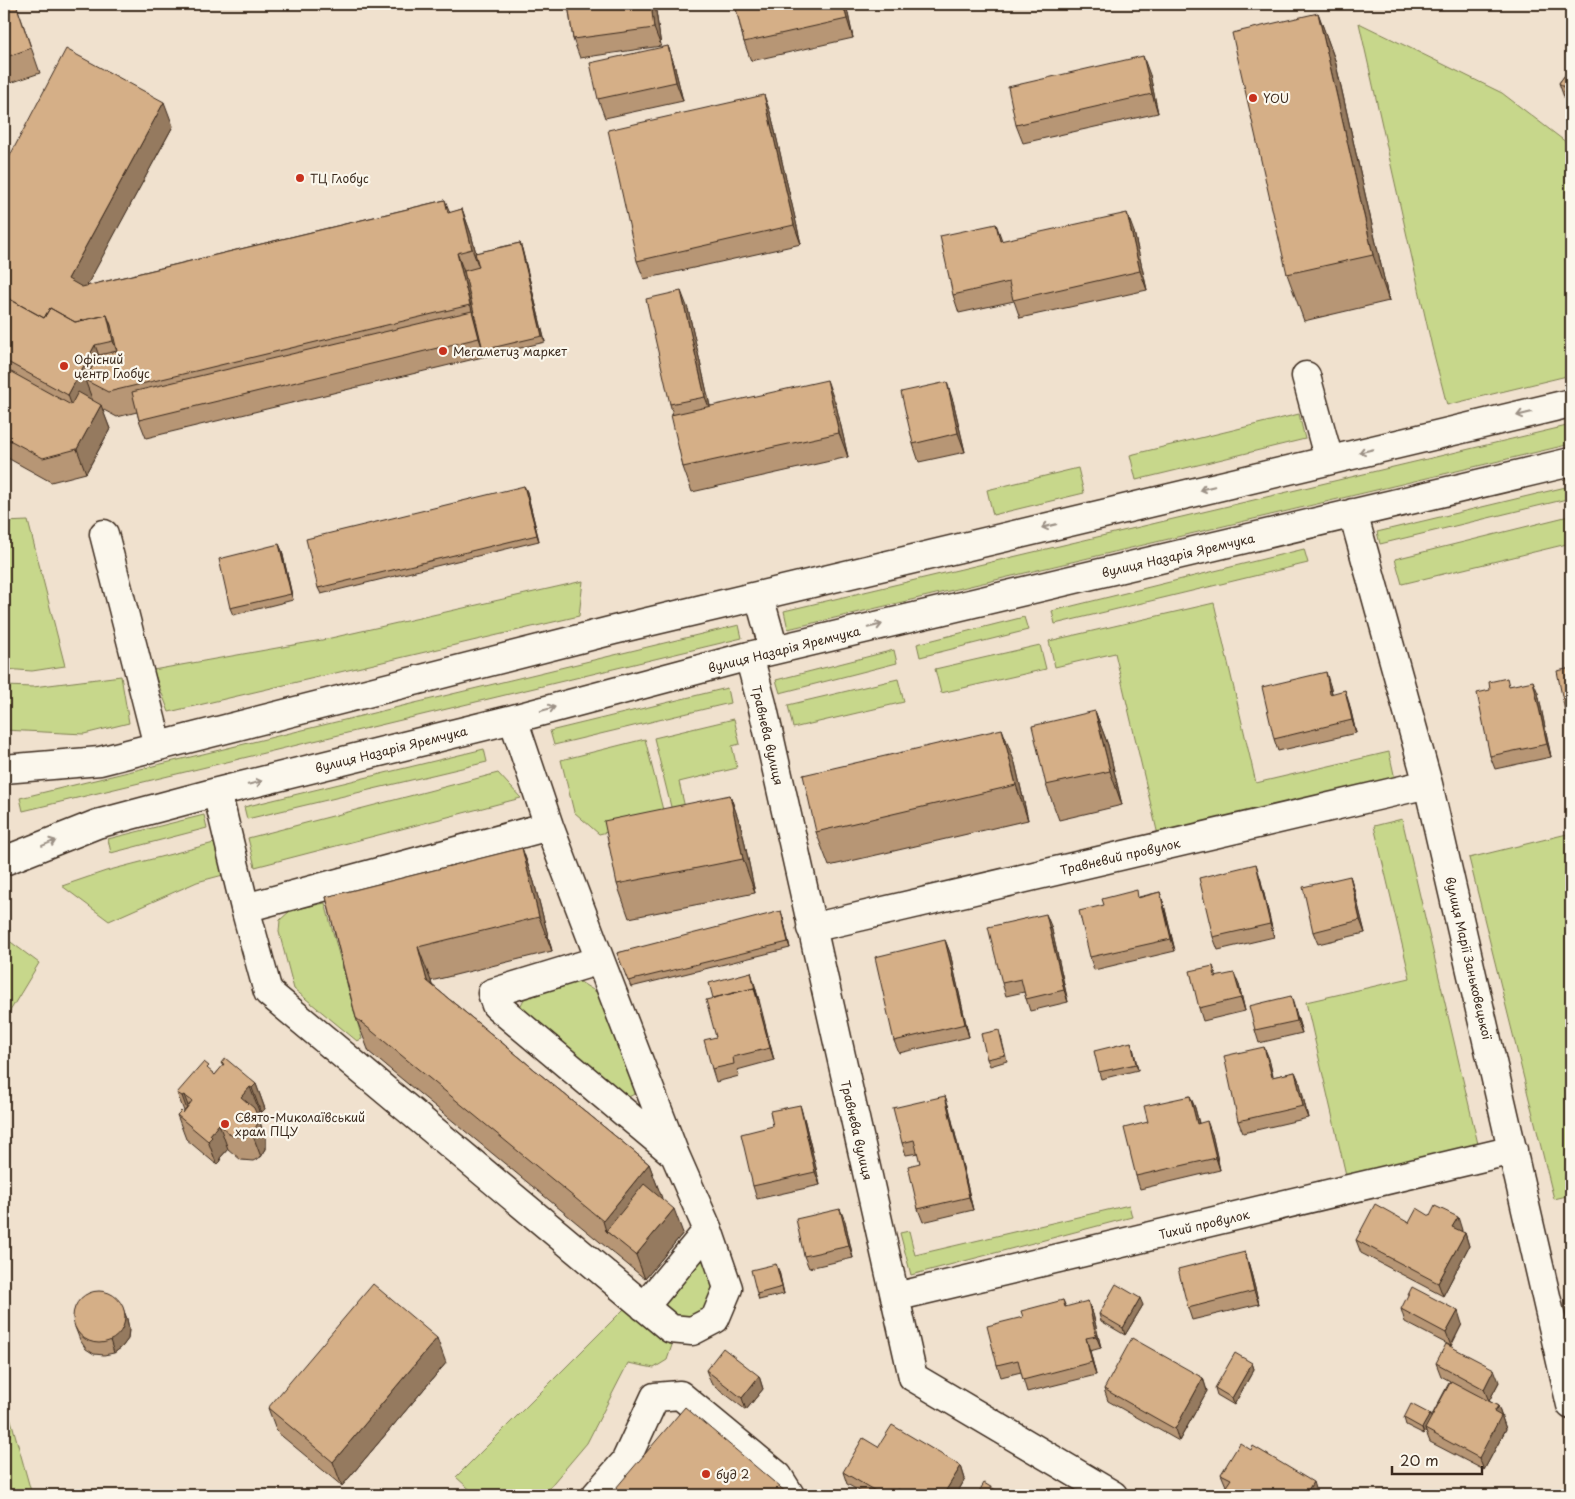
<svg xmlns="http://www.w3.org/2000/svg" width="1575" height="1499" font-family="'Playpen Sans',sans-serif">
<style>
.green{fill:#c7d78b;stroke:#818054}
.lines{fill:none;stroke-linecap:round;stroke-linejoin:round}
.minor-casing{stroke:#3b2a1e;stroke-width:31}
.minor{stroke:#fbf7ec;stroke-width:28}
.wall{fill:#b79674;stroke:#3b2a1e}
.shaded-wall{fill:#957a5e;stroke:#3b2a1e}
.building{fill:#d5af87;stroke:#3b2a1e}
.oneway{stroke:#9b9085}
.poi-dot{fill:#c8321e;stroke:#fbf7ec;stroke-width:2}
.labels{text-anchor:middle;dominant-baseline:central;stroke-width:4.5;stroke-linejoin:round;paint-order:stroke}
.poi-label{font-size:12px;fill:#3b2a1e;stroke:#fbf7ec;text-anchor:start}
.street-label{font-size:12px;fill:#3b2a1e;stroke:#fbf7ec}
</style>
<rect width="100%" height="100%" fill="#f0e1ce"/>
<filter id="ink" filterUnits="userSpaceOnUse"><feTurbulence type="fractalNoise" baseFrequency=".02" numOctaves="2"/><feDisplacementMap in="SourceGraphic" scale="10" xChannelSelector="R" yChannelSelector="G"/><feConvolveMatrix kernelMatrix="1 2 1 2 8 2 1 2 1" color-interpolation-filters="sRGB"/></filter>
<g filter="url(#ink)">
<path class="green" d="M1359 23 1502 93 1571 146V375L1447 405 1432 347Z
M1299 414 1305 439 1136 480 1130 455Z
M1571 425V444L788 629 784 611Z
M1078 468 1084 493 993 515 987 490Z
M1570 486 1571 498 1380 544 1377 532Z
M1569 516 1571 527V543L1402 584 1395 559Z
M28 521 65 666 32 671 4 669V522Z
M1304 549 1308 563 1055 624 1052 611Z
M583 581 579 616 169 712 153 670 322 640Z
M1214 603 1256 783 1389 752 1395 779 1158 835 1115 653 1055 667 1049 641Z
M1024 617 1028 630 920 657 917 644Z
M739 625 742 638 23 811 20 798Z
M1040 645 1046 669 941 693 935 669Z
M894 650 897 663 780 693 776 680Z
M121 676 129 723 84 734 4 730V686L33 687Z
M898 679 904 702 793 728 788 705Z
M727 688 730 703 554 745 550 731Z
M734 719 740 744 732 746 737 768 679 782 686 812 673 815 654 738Z
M645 739 665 818 599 834 574 812 561 760Z
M484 749 487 762 247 819 244 807Z
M498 773 521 798 255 867 248 838Z
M204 815 207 828 111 853 108 839Z
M1402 819 1478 1144 1346 1175 1306 1002 1410 978 1374 826Z
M1571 833V1195L1554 1199 1469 858Z
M214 843 223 875 197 882 109 921 62 886 106 871Z
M325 903 362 1039 357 1041 294 989 279 932 280 920 291 910Z
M4 937 39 963 4 1021Z
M577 980 598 993 639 1092 624 1099 519 1009 527 993Z
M1129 1205 1132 1217 911 1275 900 1233 909 1231 915 1255Z
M701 1252 716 1288 714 1301 697 1321 684 1322 659 1303Z
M626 1307 672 1345 667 1360 654 1368 628 1363 587 1443 543 1495H476L456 1477Z
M4 1395 32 1495H4Z"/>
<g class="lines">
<g class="minor-casing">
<path id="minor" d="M1306 376 1329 460
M1353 513 1428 784 1571 1405
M104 534 158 746
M759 596 774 650
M749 656 762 704 913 1377 1113 1495
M4 769 100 761 614 630 1571 403
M217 792 245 908 549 826
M4 861 97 824 217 792 513 719 749 656 1571 462
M245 908 268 992 671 1329 692 1331 715 1319 728 1288 708 1230 675 1155 600 960 549 826 513 719
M811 928 1428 784
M600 960 492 993 496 1005 674 1154
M895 1297 1513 1150
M644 1307 708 1230
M596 1495 625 1462 655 1397 680 1395 778 1476 790 1495"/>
</g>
<use href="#minor" class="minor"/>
</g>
<path class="wall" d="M4 4H16L40 73 4 85Z
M568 4H655L661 46 580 58 573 39Z
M735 4H846L853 38 751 61 744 42Z
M1099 4H1113L1112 6Z
M1318 13 1335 60 1389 301 1304 321 1287 274Z
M668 46 674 64 683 101 605 118 598 99Z
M1571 67V117L1559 83Z
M1150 75 1158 113 1023 143 1016 125Z
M771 114 801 244 644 279 637 261Z
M173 126 86 286 445 200 450 213 462 209 471 234 476 253 520 243 522 249 545 342 146 438 139 420 137 412 117 417 102 409 110 429 86 473 51 482 4 456V167Z
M1134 232 1147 290 1020 318 1014 301 959 313 953 295 1002 241Z
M688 309 710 406 836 405 848 457 692 492 683 467 673 415 670 404Z
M953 401 965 452 919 462 913 444Z
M524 486 527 492 539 541 321 594 318 588Z
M279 544 282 551 293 600 233 615 230 608Z
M1571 668V735L1568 726Z
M1330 685 1332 693 1349 703 1356 733 1278 751 1274 739Z
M1510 686 1538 693 1551 757 1495 769 1490 756Z
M1095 711 1108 745 1122 805 1059 820 1046 785Z
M1015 763 1028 820 829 866 816 832Z
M730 795 742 830 755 893 629 918 617 884Z
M522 848 534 882 552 951 431 981 432 985 649 1164 662 1199 683 1233 645 1279 369 1052 356 1018 326 897Z
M1350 876 1354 889 1365 933 1318 944 1313 932Z
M1260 877 1274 937 1218 950 1213 937Z
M1160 892 1164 905 1175 951 1094 970 1090 957 1139 897Z
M783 918 790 948 631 987 617 953Z
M1051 926 1068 1002 1030 1011 1024 992 1006 996 1002 983Z
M945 940 950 953 969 1037 899 1053 894 1041Z
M1213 966 1217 977 1239 985 1245 1011 1203 1021 1199 1008Z
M753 979 774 1060 737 1070 739 1076 716 1082 712 1069 716 1037 713 998Z
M1295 1009 1302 1033 1259 1043 1255 1030Z
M1001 1037 1007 1061 990 1066 987 1059Z
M1264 1047 1269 1059 1273 1077 1295 1072 1300 1084 1308 1118 1243 1133 1238 1121Z
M1133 1048 1138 1070 1101 1079 1099 1072Z
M221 1063 256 1084 265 1109 261 1113 259 1111 257 1114 266 1139V1149L261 1157 253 1161 241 1160 228 1149 220 1158 221 1161 217 1165 186 1139 177 1115 183 1113 184 1111 177 1093 210 1071 215 1075 223 1066Z
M945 1096 949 1108 973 1210 923 1222 918 1209 920 1163 918 1153 906 1155 902 1143Z
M1190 1096 1195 1108 1199 1123 1212 1134 1220 1170 1140 1189 1136 1176 1148 1122Z
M804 1118 820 1185 757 1199 753 1186 773 1126Z
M1430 1216 1462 1230 1461 1232 1465 1233 1469 1246 1443 1296 1361 1253 1356 1240Z
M845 1221 853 1258 809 1268 804 1256Z
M1245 1252 1249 1265 1259 1304 1192 1320 1188 1308Z
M779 1271 784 1294 759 1300 757 1294Z
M1063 1300 1066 1307 1093 1314 1101 1348 1090 1351 1096 1375 1027 1392 1021 1372 1001 1377 997 1365 1023 1317Z
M1143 1305 1125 1335 1101 1321 1099 1314Z
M122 1306 127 1319 129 1329 128 1339 122 1347 114 1353 104 1355 94 1354 86 1349 80 1340 75 1327Z
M1401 1309 1462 1324 1451 1346 1405 1322Z
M446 1363 342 1486 277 1432 268 1408Z
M1252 1363 1254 1369 1234 1405 1217 1395 1215 1388Z
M1436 1363 1499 1382 1489 1401 1498 1406 1506 1429 1484 1470 1430 1442 1426 1432 1424 1434 1406 1425 1404 1418 1430 1414 1431 1417 1450 1381 1441 1376Z
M706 1370 759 1376 763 1389 746 1410 711 1383Z
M1203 1378 1207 1391 1179 1441 1108 1401 1104 1389Z
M878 1447 961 1466 965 1479 956 1495H866L847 1484 843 1472Z
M1221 1474 1317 1495H1228L1225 1488 1226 1486Z"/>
<path class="shaded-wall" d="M651 4H655L661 46 654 28Z
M843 4H846L853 38 847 19Z
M1318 13 1335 60 1389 301 1373 255Z
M668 46 674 64 683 101 676 82Z
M1143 56 1150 75 1158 113 1152 94Z
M764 95 771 114 801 244 794 225Z
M164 102 173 126 77 304 68 279Z
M462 209 471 234 481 273 472 249Z
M1127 213 1134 232 1147 290 1140 271Z
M996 224 1003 243 1000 241Z
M520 243 522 249 545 342 542 336Z
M457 253 466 277 483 350 479 338Z
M681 291 688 309 712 415 705 397Z
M107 315 120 349 126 375 113 341Z
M95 345 108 380H85L94 404 80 429 68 395Z
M827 380 836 405 848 457 839 433Z
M947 382 953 401 965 452 958 433Z
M101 405 110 429 86 473 77 449Z
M524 486 527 492 539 541 537 535Z
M279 544 282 551 293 600 291 594Z
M1326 672 1330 685 1335 706 1330 694Z
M1533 681 1538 693 1551 757 1547 744Z
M1345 690 1349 703 1356 733 1352 720Z
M1095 711 1108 745 1122 805 1110 771Z
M1002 729 1015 763 1028 820 1016 785Z
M730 795 742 830 755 893 743 859Z
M522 848 534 882 552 951 539 917Z
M1256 864 1260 877 1274 937 1270 924Z
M1350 876 1354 889 1365 933 1360 920Z
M1160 892 1164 905 1175 951 1171 939Z
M781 911 783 918 790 948 788 942Z
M1046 914 1051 926 1068 1002 1064 990Z
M945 940 950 953 969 1037 965 1024Z
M418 947 431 981 439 1015 427 981Z
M751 972 759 1000 756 994Z
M1234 973 1239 985 1245 1011 1241 998Z
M754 988 759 1000 774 1060 770 1048Z
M1291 996 1295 1009 1302 1033 1297 1021Z
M1131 1042 1133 1048 1138 1070 1136 1064Z
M1264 1047 1269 1059 1276 1089 1272 1077Z
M1295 1072 1300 1084 1308 1118 1303 1106Z
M256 1084 265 1109 261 1113 252 1088Z
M250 1087 259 1111 250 1122 241 1097Z
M184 1095 193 1119 191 1121 182 1096Z
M945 1096 949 1108 973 1210 969 1197Z
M1190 1096 1195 1108 1202 1136 1197 1124Z
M800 1105 804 1118 820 1185 815 1172Z
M257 1115 266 1139V1149L261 1157 252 1133Z
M1207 1121 1212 1134 1220 1170 1216 1158Z
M219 1124 228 1149 220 1158 221 1161 217 1165 208 1141 210 1135Z
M649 1164 662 1198 624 1245 606 1231 603 1221Z
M674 1209 683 1233 645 1279 636 1255Z
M840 1209 845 1221 853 1258 849 1246Z
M1458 1217 1462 1230 1457 1240 1452 1227Z
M1465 1233 1469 1246 1443 1296 1438 1283Z
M1245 1252 1249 1265 1259 1304 1254 1291Z
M776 1264 779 1271 784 1294 782 1287Z
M1140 1298 1143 1305 1125 1335 1123 1328Z
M1088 1301 1093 1314 1101 1348 1096 1336Z
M122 1306 127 1319 129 1329 128 1339 122 1347 114 1353 110 1340Z
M1458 1311 1462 1324 1451 1346 1446 1333Z
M437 1338 446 1363 342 1486 333 1462Z
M1086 1338 1090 1351 1096 1375 1092 1362Z
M1252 1363 1254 1369 1234 1405 1232 1398Z
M1494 1369 1499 1382 1489 1401 1484 1389Z
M759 1376 763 1389 746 1410 742 1398Z
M1203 1378 1207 1391 1179 1441 1175 1429Z
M1498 1406 1506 1429 1484 1470 1479 1458 1494 1412Z
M1430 1414 1432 1420 1425 1429 1426 1432 1424 1434 1422 1428Z
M961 1466 965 1479 956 1495H943Z
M1313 1482 1317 1495H1305Z
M898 1489 901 1495H894Z"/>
<path class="building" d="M4 4H16L31 48 4 58Z
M568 4H651L654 28 573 39Z
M735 4H843L847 19 744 42Z
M1318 13 1373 255 1287 274 1232 33Z
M668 46 676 82 598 99 590 63Z
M66 49 164 102 68 279 82 287 445 200 448 213 462 209 472 249 457 253 470 305 108 392 85 380 99 355 117 351 111 325 107 315 75 322 50 308 44 318 4 296V290L6 286 4 280V167Z
M1143 56 1152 94 1016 125 1008 87Z
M1571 67V93L1559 83Z
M764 95 794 225 637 261 608 130Z
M1127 213 1140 271 1013 300 1009 282 953 295 940 236 996 224 1000 241Z
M520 243 542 336 483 350 464 271 479 267 475 253Z
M681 291 705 397 670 404 646 299Z
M4 296 44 318 50 308 75 322 107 315 113 341 95 345 68 395 4 360Z
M472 311 479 338 139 420 132 392Z
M4 368 71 405 78 392 101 405 77 449 43 458 4 437Z
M827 380 839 433 683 467 671 415Z
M947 382 958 433 913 444 901 392Z
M524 486 537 535 318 588 306 539Z
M279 544 291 594 230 608 219 559Z
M1571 668V726H1568L1557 671Z
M1326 672 1330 694 1345 690 1352 720 1274 739 1262 687Z
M1507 678 1509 686 1533 681 1547 744 1490 756 1477 693 1490 690 1489 682Z
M1095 711 1110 771 1046 785 1032 726Z
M1002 729 1016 785 816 832 803 775Z
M730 795 743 859 617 884 604 821Z
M522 848 539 917 418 947 427 981 649 1164 603 1221 356 1018 326 897Z
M1256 864 1270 924 1213 937 1199 878Z
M1350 876 1360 920 1313 932 1303 887Z
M1137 890 1138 898 1160 892 1171 939 1090 957 1079 911 1104 905 1102 899Z
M781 911 788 942 628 981 617 953Z
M1046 914 1064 990 1026 999 1021 979 1002 983 988 927Z
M945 940 965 1024 894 1041 875 957Z
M1213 966 1215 977 1234 973 1241 998 1199 1008 1190 971Z
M751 972 756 994 754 988 713 998 709 983Z
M754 988 770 1048 733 1057 734 1064 712 1069 704 1040 716 1037 706 1000Z
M1291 996 1297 1021 1255 1030 1249 1006Z
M999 1030 1005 1055 987 1059 981 1034Z
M1131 1042 1136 1064 1099 1072 1094 1051Z
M1264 1047 1272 1077 1295 1072 1303 1106 1238 1121 1224 1056Z
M225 1058 256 1084 252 1088 250 1087 241 1097 254 1108 257 1115V1125L252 1133 244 1137 232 1136 219 1124 210 1135 212 1137 208 1141 177 1115 181 1111 183 1113 192 1101 184 1095 182 1096 177 1093 204 1062 209 1066 207 1068 215 1075 224 1064 221 1063Z
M945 1096 969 1197 918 1209 908 1166 920 1163 914 1140 902 1143 893 1108Z
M1190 1096 1197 1124 1207 1121 1216 1158 1136 1176 1124 1128 1148 1122 1144 1106Z
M800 1105 815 1172 753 1186 741 1134 773 1126 770 1111Z
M644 1184 674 1209 636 1255 606 1231Z
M1375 1204 1409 1223 1417 1208 1430 1216 1435 1206 1458 1217 1452 1227 1465 1233 1438 1283 1356 1240Z
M840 1209 849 1246 804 1256 796 1219Z
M1245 1252 1254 1291 1188 1308 1178 1269Z
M776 1264 782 1287 757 1294 751 1270Z
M373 1284 437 1338 333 1462 268 1408Z
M1116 1284 1140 1298 1123 1328 1099 1314Z
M1412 1287 1458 1311 1446 1333 1401 1309Z
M73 1317a26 26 0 1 1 52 0a26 26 0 1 1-52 0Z
M1063 1300 1065 1307 1088 1301 1096 1336 1086 1338 1092 1362 1023 1380 1018 1360 997 1365 987 1326 1023 1317 1021 1311Z
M1132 1338 1203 1378 1175 1429 1104 1389Z
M1446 1344 1494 1369 1484 1389 1436 1363Z
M723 1348 759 1376 742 1398 706 1370Z
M1235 1353 1252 1363 1232 1398 1215 1388Z
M1451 1381 1498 1406 1494 1412 1501 1416 1479 1458 1425 1429Z
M1411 1404 1430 1414 1422 1428 1404 1418Z
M685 1407 787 1493 784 1495H610Z
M892 1425 961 1466 943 1495H909L898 1489 894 1495H882L843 1472 863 1438 878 1447Z
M1240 1443 1251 1450 1253 1446 1313 1482 1305 1495H1237L1225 1488 1231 1479 1221 1474Z
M984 1483 1004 1495H977Z"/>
<defs><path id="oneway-shaft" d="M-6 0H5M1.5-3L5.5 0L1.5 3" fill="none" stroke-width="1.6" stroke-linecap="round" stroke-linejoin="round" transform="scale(1.25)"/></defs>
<g class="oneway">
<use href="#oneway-shaft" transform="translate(1524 414) rotate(167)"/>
<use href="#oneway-shaft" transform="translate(1366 451) rotate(167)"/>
<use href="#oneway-shaft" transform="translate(1207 488) rotate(167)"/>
<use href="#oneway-shaft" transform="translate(1049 526) rotate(167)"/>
<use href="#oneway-shaft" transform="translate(875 626) rotate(-13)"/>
<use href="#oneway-shaft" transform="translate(548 709) rotate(-15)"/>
<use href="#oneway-shaft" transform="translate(255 783) rotate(-14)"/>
<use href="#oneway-shaft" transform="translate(49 843) rotate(-22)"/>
</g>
</g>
<g class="poi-dot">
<circle cx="1253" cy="98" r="5"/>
<circle cx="300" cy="178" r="5"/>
<circle cx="443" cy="351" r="5"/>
<circle cx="64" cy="366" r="5"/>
<circle cx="225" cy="1124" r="5"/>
<circle cx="706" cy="1474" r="5"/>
</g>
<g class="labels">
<g class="poi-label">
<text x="1263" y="98">YOU</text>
<text x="310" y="178">ТЦ Глобус</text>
<text x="453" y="351">Мегаметиз маркет</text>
<text x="74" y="359">Офісний<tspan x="74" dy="14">центр Глобус</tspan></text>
<text x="235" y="1117">Свято-Миколаївський<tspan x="235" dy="14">храм ПЦУ</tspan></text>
<text x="716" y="1474">буд 2</text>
</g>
<g class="street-label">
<text transform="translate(1178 555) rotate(-13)">вулиця Назарія Яремчука</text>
<text transform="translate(784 649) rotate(-14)">вулиця Назарія Яремчука</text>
<text transform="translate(768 735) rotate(77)">Травнева вулиця</text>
<text transform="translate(391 749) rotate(-14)">вулиця Назарія Яремчука</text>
<text transform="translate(1120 856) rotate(-13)">Травневий провулок</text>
<text transform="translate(1469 958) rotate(77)">вулиця Марії Заньковецької</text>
<text transform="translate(857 1130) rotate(77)">Травнева вулиця</text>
<text transform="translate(1204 1224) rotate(-13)">Тихий провулок</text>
</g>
</g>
<rect width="1575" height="1499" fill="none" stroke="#fbf7ec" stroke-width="20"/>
<rect x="10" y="10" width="1555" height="1479" fill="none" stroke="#3b2a1e" stroke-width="2" filter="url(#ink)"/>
<path d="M1392 1466v8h90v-8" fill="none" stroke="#3b2a1e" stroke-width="2.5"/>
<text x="1400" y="1466" font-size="15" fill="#3b2a1e" stroke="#fbf7ec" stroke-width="4" paint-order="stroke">20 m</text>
</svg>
